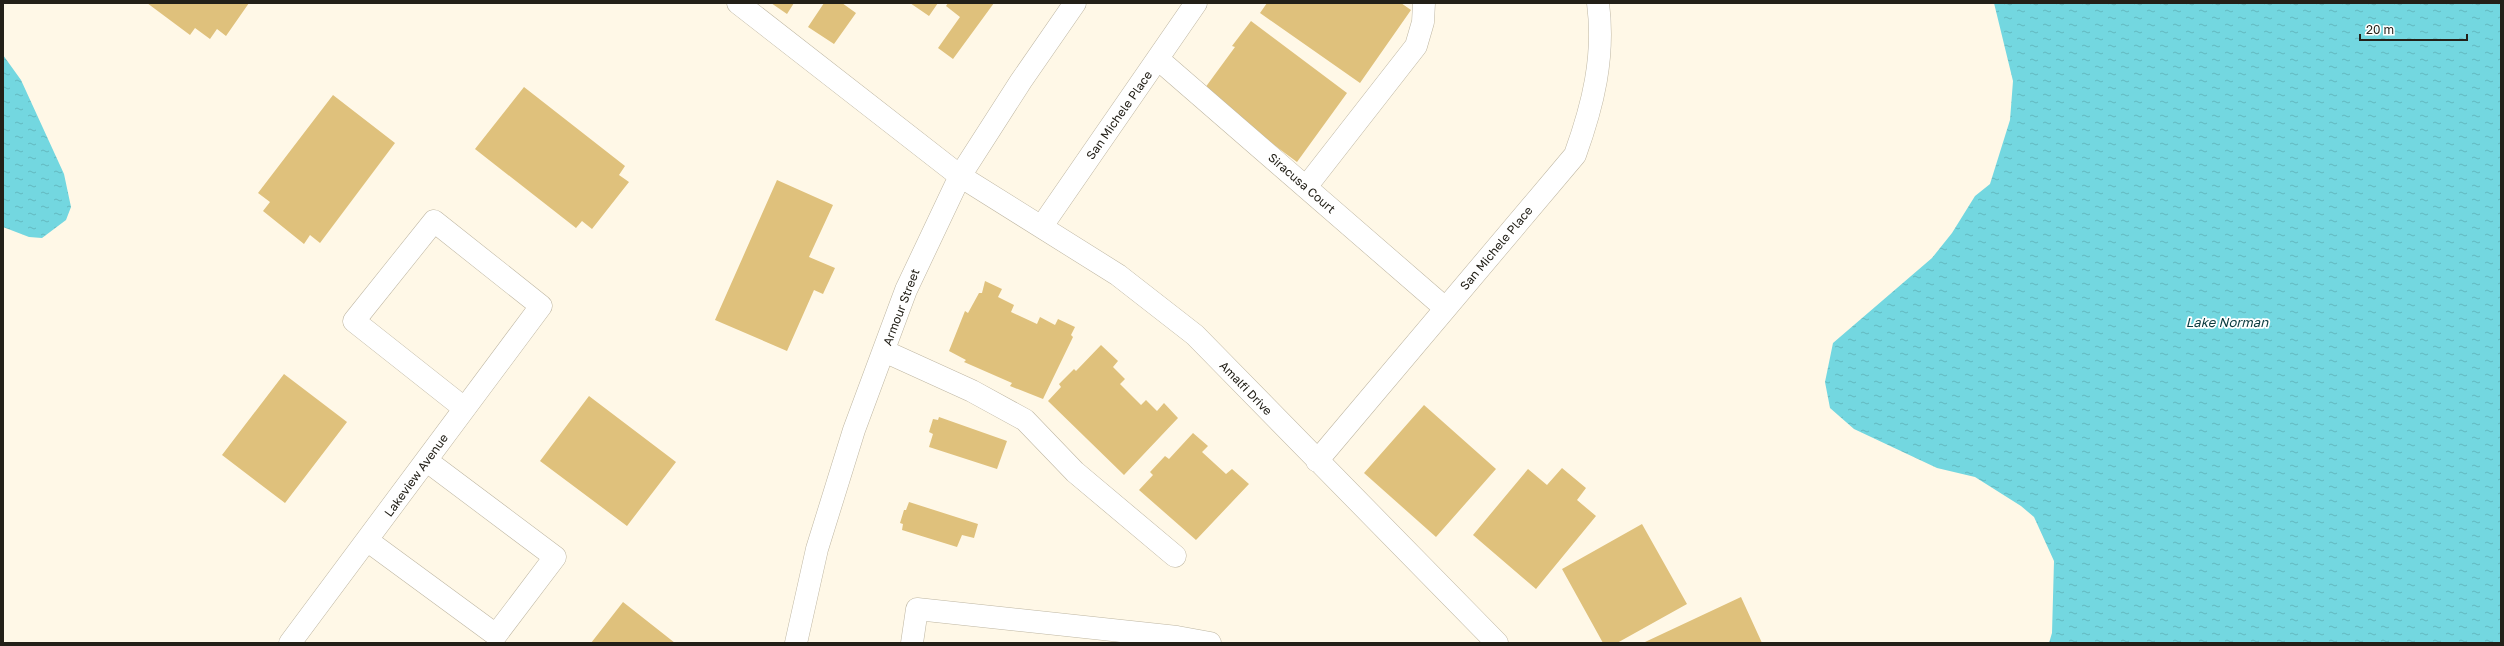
<svg xmlns="http://www.w3.org/2000/svg" width="2504" height="646" font-family="'Golos Text',sans-serif">
<style>
.water{fill:url(#water-ripples)}
.building{fill:#dfc17c}
.lines{fill:none;stroke-linecap:round;stroke-linejoin:round}
.service-casing{stroke:#beb6a2;stroke-width:23}
.minor-casing{stroke:#beb6a2;stroke-width:23}
.service{stroke:#fff;stroke-width:22}
.minor{stroke:#fff;stroke-width:22}
.labels{text-anchor:middle;dominant-baseline:central;stroke-width:3.5;stroke-linejoin:round;paint-order:stroke}
.street-label{font-size:12px;fill:#232018;stroke:#fff}
.water-label{font-size:13px;font-style:italic;fill:#0a3b3f;stroke:#fff}
</style>
<defs>
<pattern id="water-ripples" width="26" height="14" patternUnits="userSpaceOnUse"><rect width="26" height="14" fill="#73d7e0"/><path d="M2 4q2-2 4 0t4 0M15 11q2-2 4 0t4 0" fill="none" stroke="#63b8bf"/></pattern>
</defs>
<rect width="100%" height="100%" fill="#fff8e7"/>
<path class="water" d="M1994 3H2501V643H2049L2052 633 2054 561 2034 517 2021 506 1975 477 1937 468 1854 429 1830 408 1825 382 1833 343 1932 258 1952 233 1975 196 1990 184 2010 120 2013 81Z
M3 55 21 80 64 174 71 207 66 220 42 238 29 237 3 227Z"/>
<path class="building" d="M147 3H249L226 36 217 29 210 39 195 28 190 35Z
M771 3H794L787 14Z
M824 3H842L856 13 834 44 808 27Z
M910 3H938L929 16Z
M948 3H994L953 59 938 48 960 17 946 6Z
M1267 3H1401L1411 10 1360 83 1260 13Z
M1251 21 1347 93 1297 162 1202 92 1235 47 1232 46Z
M524 87 625 166 619 175 629 182 592 229 582 221 576 228 475 149Z
M333 95 395 143 320 243 310 235 304 244 263 211 270 202 258 193Z
M777 180 833 205 809 257 835 268 823 294 814 290 787 351 715 320Z
M985 281 1002 289 998 297 1014 305 1011 312 1037 324 1040 317 1055 325 1058 319 1075 327 1071 335 1073 337 1043 399 1010 386 1012 383 964 362 966 360 949 351 965 311 968 313 979 293H982Z
M1101 345 1118 361 1113 367 1125 379 1120 384 1141 405 1146 400 1157 411 1164 403 1178 418 1124 475 1048 401 1061 387 1059 384 1074 369 1076 371Z
M284 374 347 422 285 503 222 455Z
M589 396 676 462 627 526 540 461Z
M1424 405 1496 469 1436 537 1364 473Z
M939 417 1007 441 997 469 929 447 933 434 929 432 933 419 938 420Z
M1193 433 1208 446 1202 452 1226 474 1232 469 1249 484 1196 540 1139 490 1153 475 1150 472 1165 456 1169 459Z
M1562 468 1586 488 1577 500 1596 516 1536 589 1473 535 1528 469 1547 485Z
M909 502 978 524 974 538 962 535 957 547 902 530 903 524 900 523 904 510H906Z
M1642 524 1687 604 1617 643H1603L1562 569Z
M1741 597 1762 643 1645 642Z
M623 602 675 643H591Z"/>
<g class="lines">
<g class="service-casing">
<path id="service" d="M1306 187 1416 46 1423 22 1424 3
M912 643 917 609 1177 637 1210 643"/>
</g>
<g class="minor-casing">
<path id="minor" d="M738 3 960 176 1118 275 1195 335 1497 643
M1158 59 1445 308
M1042 226 1196 3
M884 351 972 391 1025 420 1075 472 1175 556
M1317 461 1575 155C1593 105 1605 57 1598 3
M368 541 496 635 555 557 427 461
M290 643 541 306 434 221 354 321 464 408
M796 643 817 549 854 430 906 290 960 176 1021 81 1075 3"/>
</g>
<use href="#service" class="service"/>
<use href="#minor" class="minor"/>
</g>
<g class="labels">
<g class="street-label">
<text transform="translate(1119 115) rotate(-55)">San Michele Place</text>
<text transform="translate(1302 183) rotate(41)">Siracusa Court</text>
<text transform="translate(1496 248) rotate(-50)">San Michele Place</text>
<text transform="translate(901 307) rotate(-69)">Armour Street</text>
<text transform="translate(1246 388) rotate(46)">Amalfi Drive</text>
<text transform="translate(416 475) rotate(-54)">Lakeview Avenue</text>
</g>
<g class="water-label">
<text x="2227" y="322">Lake Norman</text>
</g>
</g>
<rect width="2504" height="646" fill="none" stroke="#232018" stroke-width="8"/>
<path d="M2360 34v6h107v-6" fill="none" stroke="#232018" stroke-width="2"/>
<text x="2366" y="34" font-size="12" fill="#232018" stroke="#ffffff" stroke-width="3" paint-order="stroke">20 m</text>
</svg>
